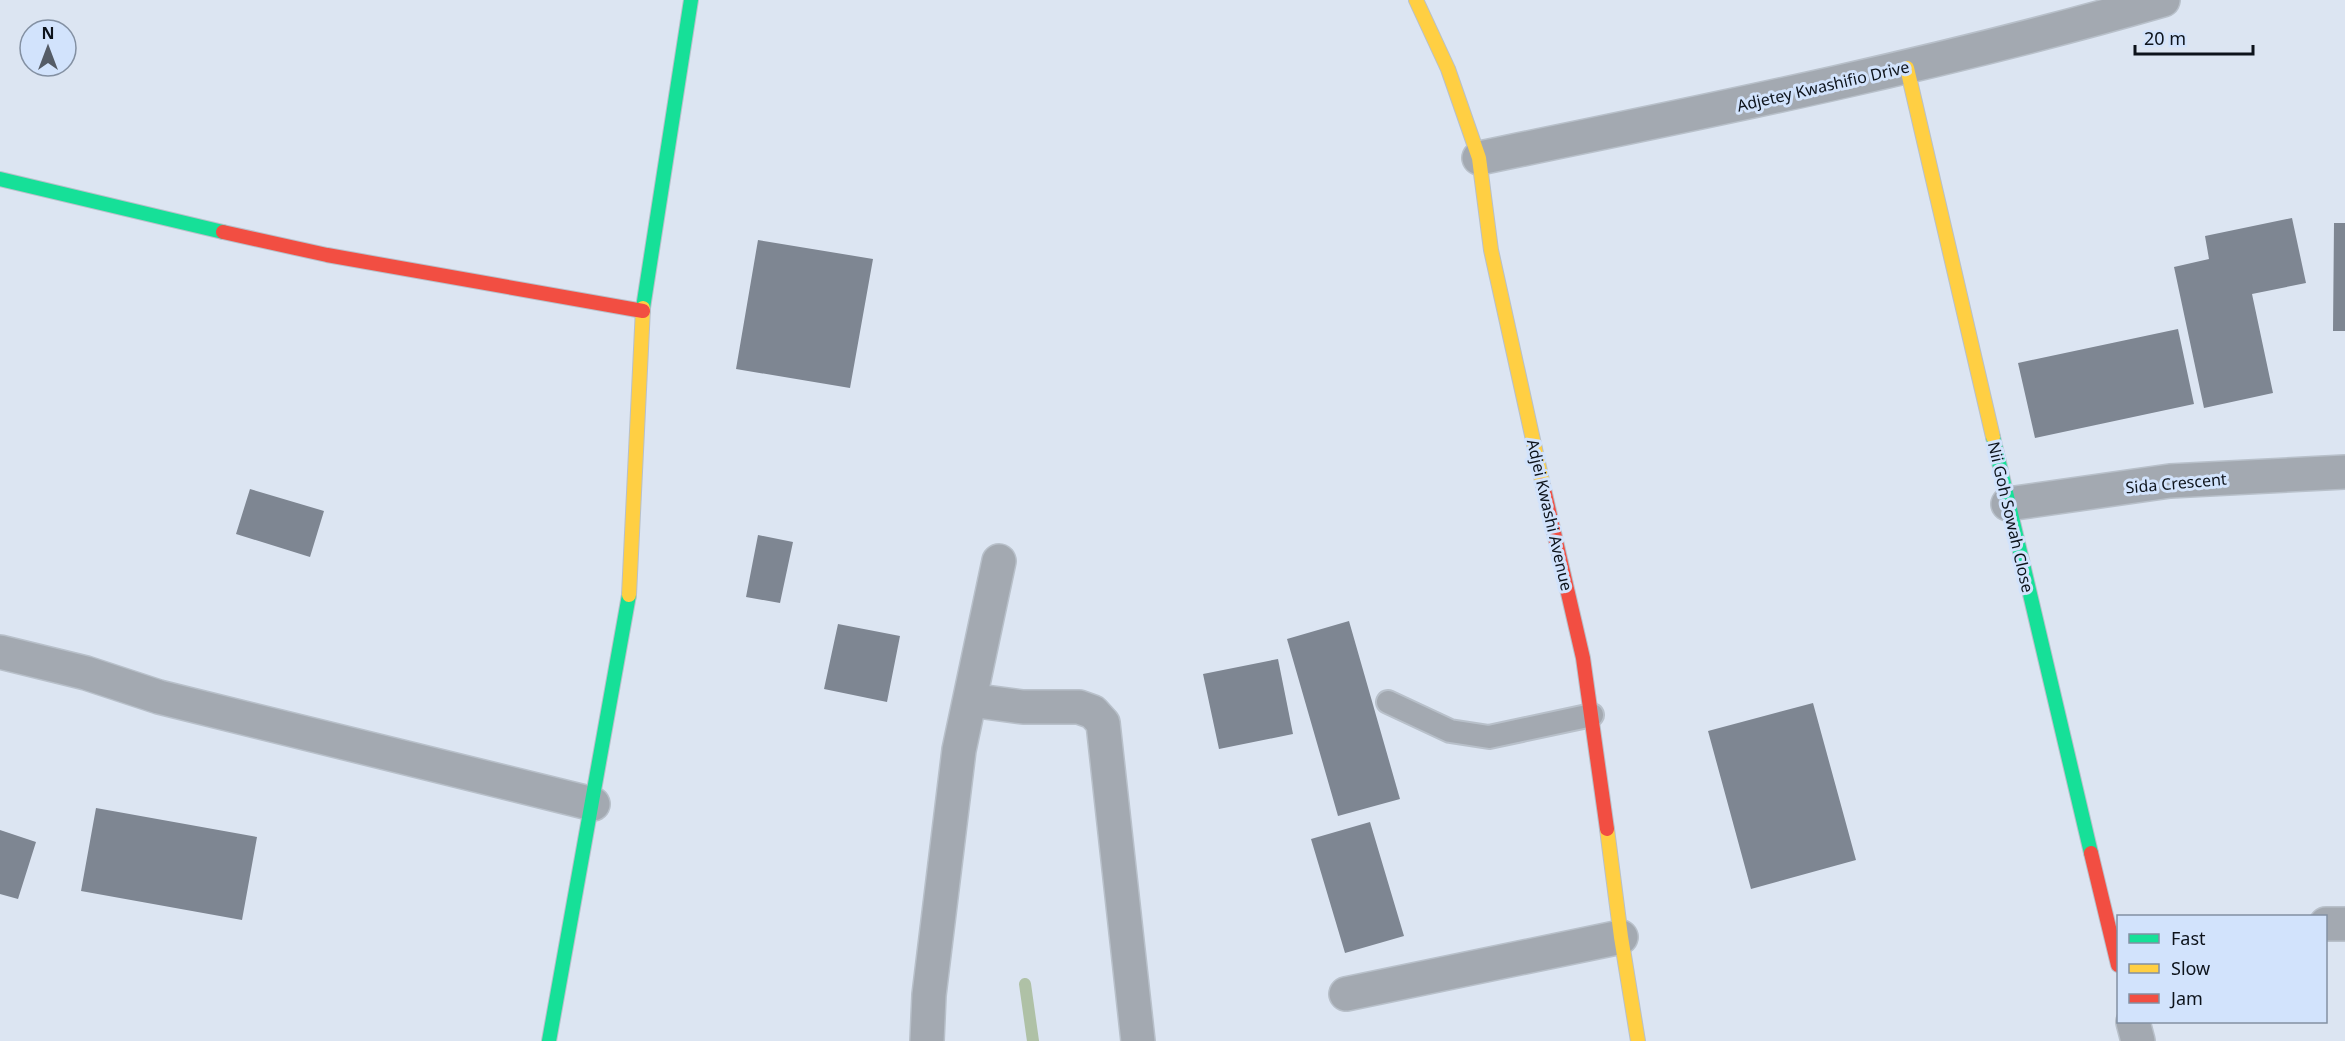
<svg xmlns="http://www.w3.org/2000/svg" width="2345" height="1041" font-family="'Noto Sans',sans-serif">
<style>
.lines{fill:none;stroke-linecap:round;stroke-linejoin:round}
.stream{stroke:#afc1a6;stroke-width:12}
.building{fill:#7e8692}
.lane-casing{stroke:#b8c0ca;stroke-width:26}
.street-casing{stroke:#b8c0ca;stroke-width:36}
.fast-casing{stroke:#b8c0ca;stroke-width:16}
.slow-casing{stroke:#b8c0ca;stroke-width:16}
.jam-casing{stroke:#b8c0ca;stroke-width:16}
.lane{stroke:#a3a9b1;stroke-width:22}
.street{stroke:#a3a9b1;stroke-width:33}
.fast{stroke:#16e098;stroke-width:14}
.slow{stroke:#ffcf43;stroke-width:14}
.jam{stroke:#f24e42;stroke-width:14}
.labels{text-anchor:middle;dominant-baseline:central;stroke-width:6;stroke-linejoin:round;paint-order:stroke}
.street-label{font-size:16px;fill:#0d131b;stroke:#d2e3fc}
</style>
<rect width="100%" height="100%" fill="#dce5f2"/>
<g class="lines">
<path class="stream" d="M1025 984 1033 1041"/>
</g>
<path class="building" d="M2292 218 2306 283 2252 294 2273 393 2204 408 2174 267 2209 259 2205 236Z
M2334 223H2345V331H2333Z
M758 240 873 259 850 388 736 369Z
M2178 329 2194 404 2035 438 2018 363Z
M250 489 324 511 310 557 236 534Z
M758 535 793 542 780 603 746 597Z
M1349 621 1400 799 1338 816 1287 639Z
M838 624 900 636 887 702 824 689Z
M1278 659 1293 734 1219 749 1203 674Z
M1813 703 1856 860 1751 889 1708 731Z
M96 808 257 837 242 920 81 891Z
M1370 822 1404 936 1345 953 1311 839Z
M0 830 36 842 18 899 0 894Z"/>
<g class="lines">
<g class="lane-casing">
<path id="lane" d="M1388 702 1450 731 1489 737 1592 715"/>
</g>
<g class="street-casing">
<path id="street" d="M1479 158C1709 111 1938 65 2163 0
M2008 504 2170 481 2345 472
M0 652 86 673 159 697 593 804
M970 700 1023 707H1079L1093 712 1103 723 1138 1041
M2326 924H2345
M1346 994 1621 937
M2133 1022 2138 1041
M927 1041 929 995 959 750 999 561"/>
</g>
<g class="fast-casing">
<path id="fast" d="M0 179 223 232
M643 308 691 0
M1993 437 2091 853
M549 1041 629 595"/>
</g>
<g class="slow-casing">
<path id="slow" d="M1416 0 1448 69 1479 158 1491 250 1543 485
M1907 68 1993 437
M629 595 643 308
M1607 829 1621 937 1638 1041"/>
</g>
<g class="jam-casing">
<path id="jam" d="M223 232 327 255 643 311
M1543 485 1583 658 1607 829
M2091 853 2118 965"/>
</g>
<use href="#lane" class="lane"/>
<use href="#street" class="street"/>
<use href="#fast" class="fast"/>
<use href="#slow" class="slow"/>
<use href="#jam" class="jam"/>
</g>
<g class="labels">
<g class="street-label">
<text transform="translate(1823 86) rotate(-13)">Adjetey Kwashifio Drive</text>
<text transform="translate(2176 483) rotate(-5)">Sida Crescent</text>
<text transform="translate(1550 515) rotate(77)">Adjei Kwashi Avenue</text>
<text transform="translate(2011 517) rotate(77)">Nii Goh Sowah Close</text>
</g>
</g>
<rect x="2117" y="915" width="210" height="108" fill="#d2e3fc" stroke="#8390a2" stroke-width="1.5"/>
<rect x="2129" y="934" width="30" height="9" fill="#16e098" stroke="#8390a2" stroke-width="1.5"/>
<text x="2171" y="945" font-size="18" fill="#0d131b">Fast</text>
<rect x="2129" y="964" width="30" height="9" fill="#ffcf43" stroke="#8390a2" stroke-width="1.5"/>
<text x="2171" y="975" font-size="18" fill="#0d131b">Slow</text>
<rect x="2129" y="994" width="30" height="9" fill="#f24e42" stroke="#8390a2" stroke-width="1.5"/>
<text x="2171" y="1005" font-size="18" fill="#0d131b">Jam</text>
<g transform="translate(48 48)"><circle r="28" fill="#d2e3fc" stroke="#8390a2" stroke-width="1.5"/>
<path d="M0-4.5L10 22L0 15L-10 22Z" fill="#555c66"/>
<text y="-9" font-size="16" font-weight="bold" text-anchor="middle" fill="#0d131b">N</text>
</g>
<path d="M2135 45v9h118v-9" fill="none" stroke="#0d131b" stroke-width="3"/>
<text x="2144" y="45" font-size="18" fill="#0d131b" stroke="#d2e3fc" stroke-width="4.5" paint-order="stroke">20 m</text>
</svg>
